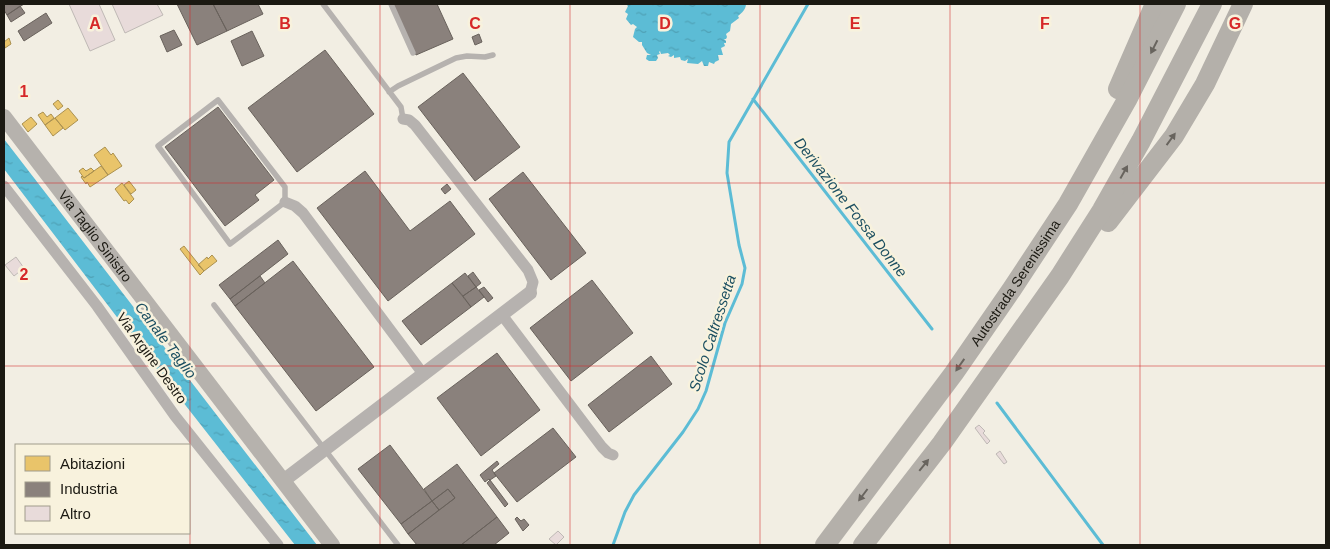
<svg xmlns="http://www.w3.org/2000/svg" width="1330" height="549" font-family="Arial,sans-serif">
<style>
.water{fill:url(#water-ripples)}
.homes{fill:#e9c46a;stroke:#ab9150}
.industry{fill:#8a817c;stroke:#69625c}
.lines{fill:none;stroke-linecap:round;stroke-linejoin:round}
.stream{stroke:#5cbcd5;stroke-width:3}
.building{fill:#e8dbda;stroke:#bfb9b5}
.service{stroke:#b6b2af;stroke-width:5.5}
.minor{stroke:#b6b2af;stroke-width:11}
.tertiary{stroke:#b6b2af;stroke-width:14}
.secondary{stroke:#b6b2ad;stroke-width:16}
.motorway{stroke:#b4b0aa;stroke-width:20}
.oneway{fill:#68645e}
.grid{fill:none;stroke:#d62828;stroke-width:1;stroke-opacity:0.55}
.labels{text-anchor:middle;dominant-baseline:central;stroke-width:5;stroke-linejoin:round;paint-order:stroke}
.street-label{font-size:14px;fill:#1b1912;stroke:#f8f2dd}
.water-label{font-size:15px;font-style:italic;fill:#1c4f61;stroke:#f8f2dd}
.grid-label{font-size:16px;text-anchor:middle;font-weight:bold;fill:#d62828;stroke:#f8f2dd;stroke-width:5;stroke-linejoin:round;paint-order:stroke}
</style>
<defs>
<pattern id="water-ripples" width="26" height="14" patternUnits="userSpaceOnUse" patternTransform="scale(1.25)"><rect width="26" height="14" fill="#5cbcd5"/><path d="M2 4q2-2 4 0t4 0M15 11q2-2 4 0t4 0" fill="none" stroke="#4fa1b6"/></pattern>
</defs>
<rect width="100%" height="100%" fill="#f2eee3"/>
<path class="water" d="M626 4H746C746 9 742 13 738 16L739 18 731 24 730 31 726 34 727 37 726 39H724L726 41V43H724L725 46 721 48 723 55H718L719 60 715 62 714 64 709 62 708 66H704L702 61 698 64 687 63 688 59 685 61 681 60 680 57 674 58V55L671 57 668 56 670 55 668 53 661 54 660 51 659 52 660 54 657 55 658 58 656 61H649L646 59 647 55H651L647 53 642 45V42H639L633 37 635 29 637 27 633 24 631 25 626 19 628 14 625 12 628 6Z
M4 139 317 545H295L139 346 4 169Z"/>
<path class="homes" d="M9 38 11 44 5 48 4 42Z
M58 100 63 106 58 110 53 104Z
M68 108 78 120 65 130 55 118Z
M43 112 47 117 51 114 54 118 45 125 38 115Z
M31 117 37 124 28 132 22 124Z
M55 118 63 128 53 136 45 125Z
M105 147 111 155 113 153 122 166 108 175 94 155Z
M101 166 108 175 90 187 87 182 86 184 81 177 82 176 84 178Z
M83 168 86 171 91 168 94 171 84 178 79 171Z
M129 181 136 190 131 194 124 185Z
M122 183 134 199 129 204 126 200 124 201 115 189Z
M184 246 204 271 200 275 180 249Z
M212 255 217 261 204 271 198 265 207 257 208 259Z"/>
<path class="industry" d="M4 4H24L7 15 4 10Z
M177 4H213L227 31 197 45Z
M213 4H258L263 14 227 31Z
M393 4H437L453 39 416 55Z
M20 6 25 13 11 22 7 15Z
M46 13 52 23 24 41 18 31Z
M174 30 182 45 167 52 160 36Z
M252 31 264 56 242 66 231 41Z
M479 34 482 42 475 45 472 37Z
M325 50 374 114 297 172 248 108Z
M463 73 520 147 475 181 418 107Z
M218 107 274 180 255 195 259 200 225 226 165 147Z
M365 171 410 231 450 201 475 234 388 301 317 208Z
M523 172 586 253 551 280 489 199Z
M447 184 451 189 445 194 441 189Z
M278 240 288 254 230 299 219 285Z
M293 261 374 367 316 411 235 306Z
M473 272 481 283 476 287 468 276Z
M465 273 476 287 463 296 452 283Z
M260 276 265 283 235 306 230 299Z
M592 280 633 333 571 381 530 328Z
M452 283 471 307 421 345 402 321Z
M476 287 484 297 471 307 463 296Z
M484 287 493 298 488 302 479 290Z
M497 353 540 410 481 456 437 398Z
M651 356 672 384 609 432 588 405Z
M553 428 576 457 517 502 494 473Z
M390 445 432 501 401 524 358 469Z
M497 461 499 464 492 470 496 476 490 480 489 479 485 482 480 475Z
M457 464 497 517 461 545H417L408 534 455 498 448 489 432 501 424 489Z
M490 480 508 504 505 507 487 483Z
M448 489 455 498 439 510 432 501Z
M432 501 439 510 408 534 401 524Z
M497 517 509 533 494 545H461Z
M517 517 521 521 524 519 529 525 523 531 515 519Z"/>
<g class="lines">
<path class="stream" d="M753 99 932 329
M997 403 1103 545
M613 545 625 512 634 495 683 432 698 409 706 391 725 323 742 284 745 268 739 245 727 173 729 142 808 4"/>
</g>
<path class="building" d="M69 4H99L115 40 90 51Z
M112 4H157L163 15 125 33Z
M16 257 24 268 14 276 5 265Z
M979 425 985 431 983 433 990 441 987 444 975 428Z
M1000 451 1007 462 1004 464 996 454Z
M558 531 564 537 556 545 549 539Z"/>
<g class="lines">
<path class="service" d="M323 4 401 107 403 119
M391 4 413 53
M389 92 398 86 456 58 467 56 485 57 493 55
M218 100 285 187V202L230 244 158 146Z
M214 305 398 545"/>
<path class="minor" d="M403 119 409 120 415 125 528 270 533 282 530 293
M4 186 97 306 175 416 278 545
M285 202 295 206 303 213 424 375
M502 315 602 447 608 453 613 455"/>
<path class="tertiary" d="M283 481 530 293"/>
<path class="secondary" id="s1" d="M4 117 332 545"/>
<g class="motorway">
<path d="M1118 89 1155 4"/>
<path d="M1108 222 1174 136 1205 84 1243 4"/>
<path id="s2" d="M825 545 954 373 1012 289 1068 204 1128 98 1176 4"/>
<path d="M863 545 942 443 1060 276 1102 210 1141 141 1212 4"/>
</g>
</g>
<defs><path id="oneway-solid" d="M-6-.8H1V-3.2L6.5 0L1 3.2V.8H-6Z" transform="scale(1.25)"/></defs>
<g class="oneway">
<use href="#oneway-solid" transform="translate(1154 47) rotate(117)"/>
<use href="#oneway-solid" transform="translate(1171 139) rotate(-54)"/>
<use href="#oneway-solid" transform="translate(1124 172) rotate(-61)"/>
<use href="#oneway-solid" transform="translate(960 365) rotate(125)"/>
<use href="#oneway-solid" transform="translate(924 465) rotate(-51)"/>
<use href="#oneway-solid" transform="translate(863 495) rotate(127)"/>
</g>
<path class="grid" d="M190 4V545M380 4V545M570 4V545M760 4V545M950 4V545M1140 4V545M4 183H1326M4 366H1326"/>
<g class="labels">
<g class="street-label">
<text stroke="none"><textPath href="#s1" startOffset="150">Via Taglio Sinistro</textPath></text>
<text stroke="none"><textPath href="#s2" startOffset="324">Autostrada Serenissima</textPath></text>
<text transform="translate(152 358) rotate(54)">Via Argine Destro</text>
</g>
<g class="water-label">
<text transform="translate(851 207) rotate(52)">Derivazione Fossa Donne</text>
<text transform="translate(712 333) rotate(-72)">Scolo Caltressetta</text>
<text transform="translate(166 340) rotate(53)">Canale Taglio</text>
</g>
</g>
<g class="grid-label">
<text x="95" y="29">A</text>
<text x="285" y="29">B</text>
<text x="475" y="29">C</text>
<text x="665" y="29">D</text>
<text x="855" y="29">E</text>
<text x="1045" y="29">F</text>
<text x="1235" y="29">G</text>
<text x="24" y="97">1</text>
<text x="24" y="280">2</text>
</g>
<rect width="1330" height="549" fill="none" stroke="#1b1912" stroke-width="10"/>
<rect x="15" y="444" width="175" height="90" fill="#f8f2dd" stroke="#a09b8c"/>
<rect x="25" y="456" width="25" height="15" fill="#e9c46a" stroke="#a09b8c"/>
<text x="60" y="469" font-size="15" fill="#1b1912">Abitazioni</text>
<rect x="25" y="482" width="25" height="15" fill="#8a817c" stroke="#a09b8c"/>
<text x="60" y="494" font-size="15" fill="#1b1912">Industria</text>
<rect x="25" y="506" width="25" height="15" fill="#e8dbda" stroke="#a09b8c"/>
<text x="60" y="519" font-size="15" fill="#1b1912">Altro</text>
</svg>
